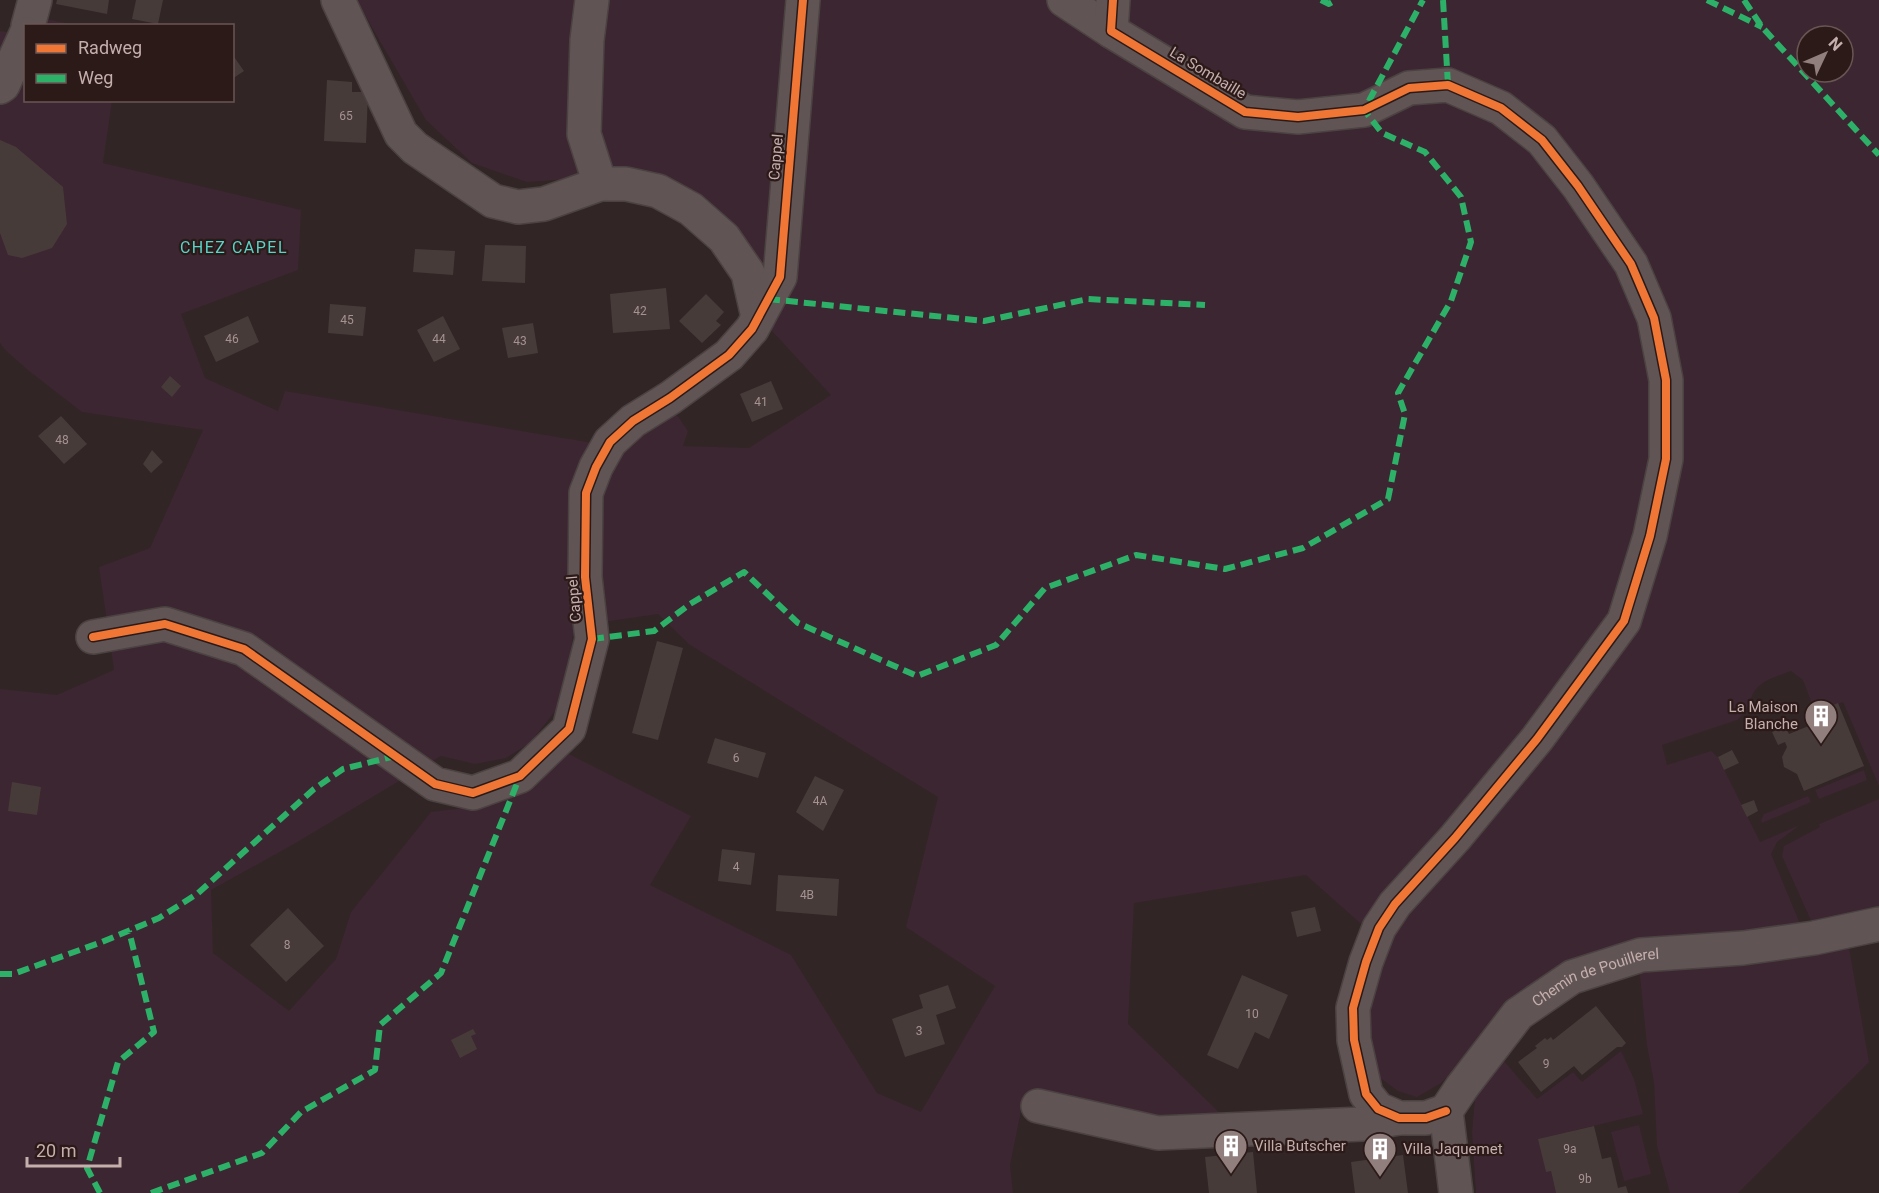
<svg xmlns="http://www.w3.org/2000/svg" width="1879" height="1193" font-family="Roboto,sans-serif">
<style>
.green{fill:#3c2631;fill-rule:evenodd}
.building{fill:#473b3a}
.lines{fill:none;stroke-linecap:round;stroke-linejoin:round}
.minor-casing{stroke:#4b4241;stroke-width:36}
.minor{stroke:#605554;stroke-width:33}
.quiet{stroke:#2db169;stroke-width:6;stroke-dasharray:12 6;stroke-linecap:butt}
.cycleway-casing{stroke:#2c1a19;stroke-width:11}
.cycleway{stroke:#f07635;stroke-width:8}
.labels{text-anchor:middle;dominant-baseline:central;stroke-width:4.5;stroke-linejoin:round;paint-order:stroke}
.number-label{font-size:12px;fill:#a69290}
.street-label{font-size:15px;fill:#c5afad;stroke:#2c1a19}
.poi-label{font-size:15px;fill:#c5afad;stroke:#2c1a19;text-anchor:start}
.neighbourhood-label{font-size:16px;letter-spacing:1.5px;fill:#58d4c9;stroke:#2c1a19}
</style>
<rect width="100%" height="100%" fill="#312625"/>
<path class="green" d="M356 0H1879V786L1843 702 1815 712 1803 680 1791 671C1778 676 1757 681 1752 696 1747 708 1748 710 1737 720L1662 745 1667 765 1711 751 1718 757 1760 842 1800 825 1777 842 1771 854 1801 926 1593 956 1459 1065 1441 1083 1417 1097 1398 1091 1375 1074 1366 1035 1370 994 1387 947 1306 875 1134 903 1128 1024 1227 1120 1165 1124 1024 1096 1010 1165 1013 1193H0V689L57 695 114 670 99 567 150 548 203 430 82 412 29 371 4 349 0 343V31L14 33 17 14 78 25 26 26V100L112 101 103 163 301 210 298 270 181 314 205 378 278 411 285 391 593 443 574 476 569 517 574 626 569 669 556 710 530 743 506 758 475 764 441 756 294 844 211 890 213 953 289 1011 336 959 351 912 431 812 490 805 530 787 569 754 691 816 650 885 791 955 877 1093 921 1112 995 986 906 927 938 797 690 645 658 614 603 622 596 521 599 486 612 459 672 408 688 431 683 446 749 448 831 395 772 331 736 227 655 173 527 182 472 163 426 120ZM1807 36H1843V72H1807Z
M1864 770 1867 780 1819 799 1815 790Z
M1808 796 1811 802 1762 823 1761 820 1764 814Z
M1879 799V910L1813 925 1782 856 1784 846 1820 827 1819 824Z
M1848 942 1869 1062 1738 1193H1670L1657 1146 1654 1082 1647 1046 1639 966Z
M1621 1051 1634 1079 1643 1114 1539 1139 1546 1171H1551L1556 1193H1476L1472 1133 1475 1097 1503 1060 1537 1099 1573 1072 1582 1082Z
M1639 1125 1651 1174 1624 1181 1611 1132Z"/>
<path class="building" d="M57 0H109L107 14 56 4Z
M136 0H163L158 24 132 19Z
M232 54 244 71 232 79Z
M327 80 352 82V92H368L366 143 324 141Z
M0 140 16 147 63 187 67 224 52 248 22 258 8 255 0 233Z
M485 245 526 246 525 283 482 281Z
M415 249 455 251 453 275 413 272Z
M666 288 670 329 613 333 610 294Z
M706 294 724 312 716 321 721 325 702 343 679 321Z
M330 304 366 307 363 336 328 333Z
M248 316 259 342 216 362 204 336Z
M443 316 460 349 434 362 417 330Z
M533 323 538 353 508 358 502 328Z
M170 376 181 386 172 397 161 387Z
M771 381 783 409 752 422 740 394Z
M61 416 87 444 64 464 38 436Z
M152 450 163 462 151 473 143 464Z
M657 641 683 648 658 740 632 733Z
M1838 703 1864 766 1804 791 1797 774 1784 767 1782 757 1787 747 1785 742 1778 745 1772 732 1785 726 1789 734 1816 723 1812 714Z
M715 738 766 753 758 778 707 763Z
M1732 750 1739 763 1724 770 1718 757Z
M815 776 844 790 823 831 796 812Z
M12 782 41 787 37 815 8 811Z
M1754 800 1758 811 1747 817 1741 805Z
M722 849 755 853 751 885 718 881Z
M778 875 839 879 837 916 776 911Z
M1315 907 1321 931 1297 937 1291 912Z
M288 908 324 946 286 982 250 945Z
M1242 975 1288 995 1269 1039 1255 1032 1238 1069 1207 1055Z
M948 985 956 1008 936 1015 945 1044 905 1057 892 1019 923 1008 919 995Z
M1596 1006 1626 1043 1622 1047H1617L1582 1075 1574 1066 1541 1092 1518 1062 1537 1048 1535 1046 1545 1038 1547 1040 1551 1037 1553 1040Z
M473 1029 476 1034 471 1036 477 1049 460 1058 451 1040Z
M1594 1126 1602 1159 1611 1157 1618 1188 1626 1186 1628 1193H1556L1551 1171 1546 1172 1538 1139Z
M1253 1152 1257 1193H1209L1205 1157Z
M1403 1155 1408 1193H1355L1351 1162Z"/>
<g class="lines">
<g class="minor-casing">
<g id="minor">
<path d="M338 0 401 134 415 148 493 201 518 207 544 204 600 184H626L658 191 691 209 724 238 748 273 758 317"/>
<path d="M592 0 587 40 584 134 600 184"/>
<path d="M1064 0 1111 31"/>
<path d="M1113 0 1111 31 1245 112 1298 117 1364 110 1409 88 1448 85 1501 108 1542 140 1578 186 1631 264 1654 318 1666 380V459L1650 536 1624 621 1537 739 1455 838 1395 904 1379 928 1366 962 1353 1008 1354 1040 1366 1094 1378 1109 1399 1118H1426L1446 1111"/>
<path d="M28 26 35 0"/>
<path d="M0 87 3 85 26 34"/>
<path d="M93 637 165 624 244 649 435 784 473 793 520 776 569 729 592 639 585 577 586 493 596 467 610 442 633 421 670 398 729 355 752 329 780 277 803 0"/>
<path d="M1038 1106 1158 1133 1363 1124 1399 1118"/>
<path id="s1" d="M1456 1193 1446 1111 1462 1087 1518 1014 1572 977 1641 955 1743 948 1814 938 1879 924"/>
</g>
</g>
<use href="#minor" class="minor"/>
<path class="quiet" d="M1321 0 1329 4 1336 0
M1443 0 1448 85
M1707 0 1762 27
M1744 0 1762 27 1879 155
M768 299 984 321 1088 299 1205 305
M592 639 654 631 690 604 744 572 798 623 917 676 996 645 1045 588 1136 555 1225 569 1303 548 1388 499 1405 414 1398 393 1451 301 1471 242 1461 197 1425 152 1382 133 1364 110 1423 0
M0 974H13L102 942 159 918 197 894 314 789 343 769 395 756
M100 1193 87 1168 118 1062 154 1032 129 931
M151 1193 262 1153 301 1112 375 1070 380 1025 441 973 520 776"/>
<g class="cycleway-casing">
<path id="cycleway" d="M1113 0 1111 31 1245 112 1298 117 1364 110 1409 88 1448 85 1501 108 1542 140 1578 186 1631 264 1654 318 1666 380V459L1650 536 1624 621 1537 739 1455 838 1395 904 1379 928 1366 962 1353 1008 1354 1040 1366 1094 1378 1109 1399 1118H1426L1446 1111
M93 637 165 624 244 649 435 784 473 793 520 776 569 729 592 639 585 577 586 493 596 467 610 442 633 421 670 398 729 355 752 329 780 277 803 0"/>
</g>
<use href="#cycleway" class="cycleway"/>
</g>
<defs>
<g id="building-pin" transform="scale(1.725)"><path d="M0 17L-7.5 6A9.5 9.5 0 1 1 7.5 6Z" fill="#917f7d" stroke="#2c1a19"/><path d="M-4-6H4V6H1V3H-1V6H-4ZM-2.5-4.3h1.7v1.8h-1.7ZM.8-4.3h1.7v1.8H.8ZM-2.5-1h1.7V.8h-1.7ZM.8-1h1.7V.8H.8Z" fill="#fff"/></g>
</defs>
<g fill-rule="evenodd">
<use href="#building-pin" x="1821" y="716"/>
<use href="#building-pin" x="1231" y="1146"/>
<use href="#building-pin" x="1380" y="1149"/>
</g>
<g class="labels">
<g class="number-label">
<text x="346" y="116">65</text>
<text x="640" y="311">42</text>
<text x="347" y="320">45</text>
<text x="232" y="339">46</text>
<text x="439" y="339">44</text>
<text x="520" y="341">43</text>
<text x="761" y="402">41</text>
<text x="62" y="440">48</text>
<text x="736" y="758">6</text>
<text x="820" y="801">4A</text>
<text x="736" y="867">4</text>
<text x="807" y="895">4B</text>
<text x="287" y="945">8</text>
<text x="1252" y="1014">10</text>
<text x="919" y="1031">3</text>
<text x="1546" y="1064">9</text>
<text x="1570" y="1149">9a</text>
<text x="1585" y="1179">9b</text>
</g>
<g class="street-label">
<text transform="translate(1208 73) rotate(31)">La Sombaille</text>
<text transform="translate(776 157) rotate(-85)">Cappel</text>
<text transform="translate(574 599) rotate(-95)">Cappel</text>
<text stroke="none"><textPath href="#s1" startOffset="291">Chemin de Pouillerel</textPath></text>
</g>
<g class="poi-label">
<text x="1798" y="707" text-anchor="end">La Maison<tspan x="1798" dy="17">Blanche</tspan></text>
<text x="1254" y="1146">Villa Butscher</text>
<text x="1403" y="1149">Villa Jaquemet</text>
</g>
<g class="neighbourhood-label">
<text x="234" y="247">CHEZ CAPEL</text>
</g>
</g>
<rect x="24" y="24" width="210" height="78" fill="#2c1a19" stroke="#695654" stroke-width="1.5"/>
<rect x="36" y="44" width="30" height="9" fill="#f07635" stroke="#695654" stroke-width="1.5"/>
<text x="78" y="54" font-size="18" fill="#c5afad">Radweg</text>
<rect x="36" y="74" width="30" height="9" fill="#2db169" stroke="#695654" stroke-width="1.5"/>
<text x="78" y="84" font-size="18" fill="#c5afad">Weg</text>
<g transform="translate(1825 54) rotate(46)"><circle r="28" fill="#2c1a19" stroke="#695654" stroke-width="1.5"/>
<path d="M0-4.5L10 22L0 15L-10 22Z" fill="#917f7d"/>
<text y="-9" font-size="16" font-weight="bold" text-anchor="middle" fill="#c5afad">N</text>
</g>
<path d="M27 1157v9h93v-9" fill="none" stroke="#c5afad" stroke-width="3"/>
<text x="36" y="1157" font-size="18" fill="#c5afad" stroke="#2c1a19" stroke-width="4.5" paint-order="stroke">20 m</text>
</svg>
